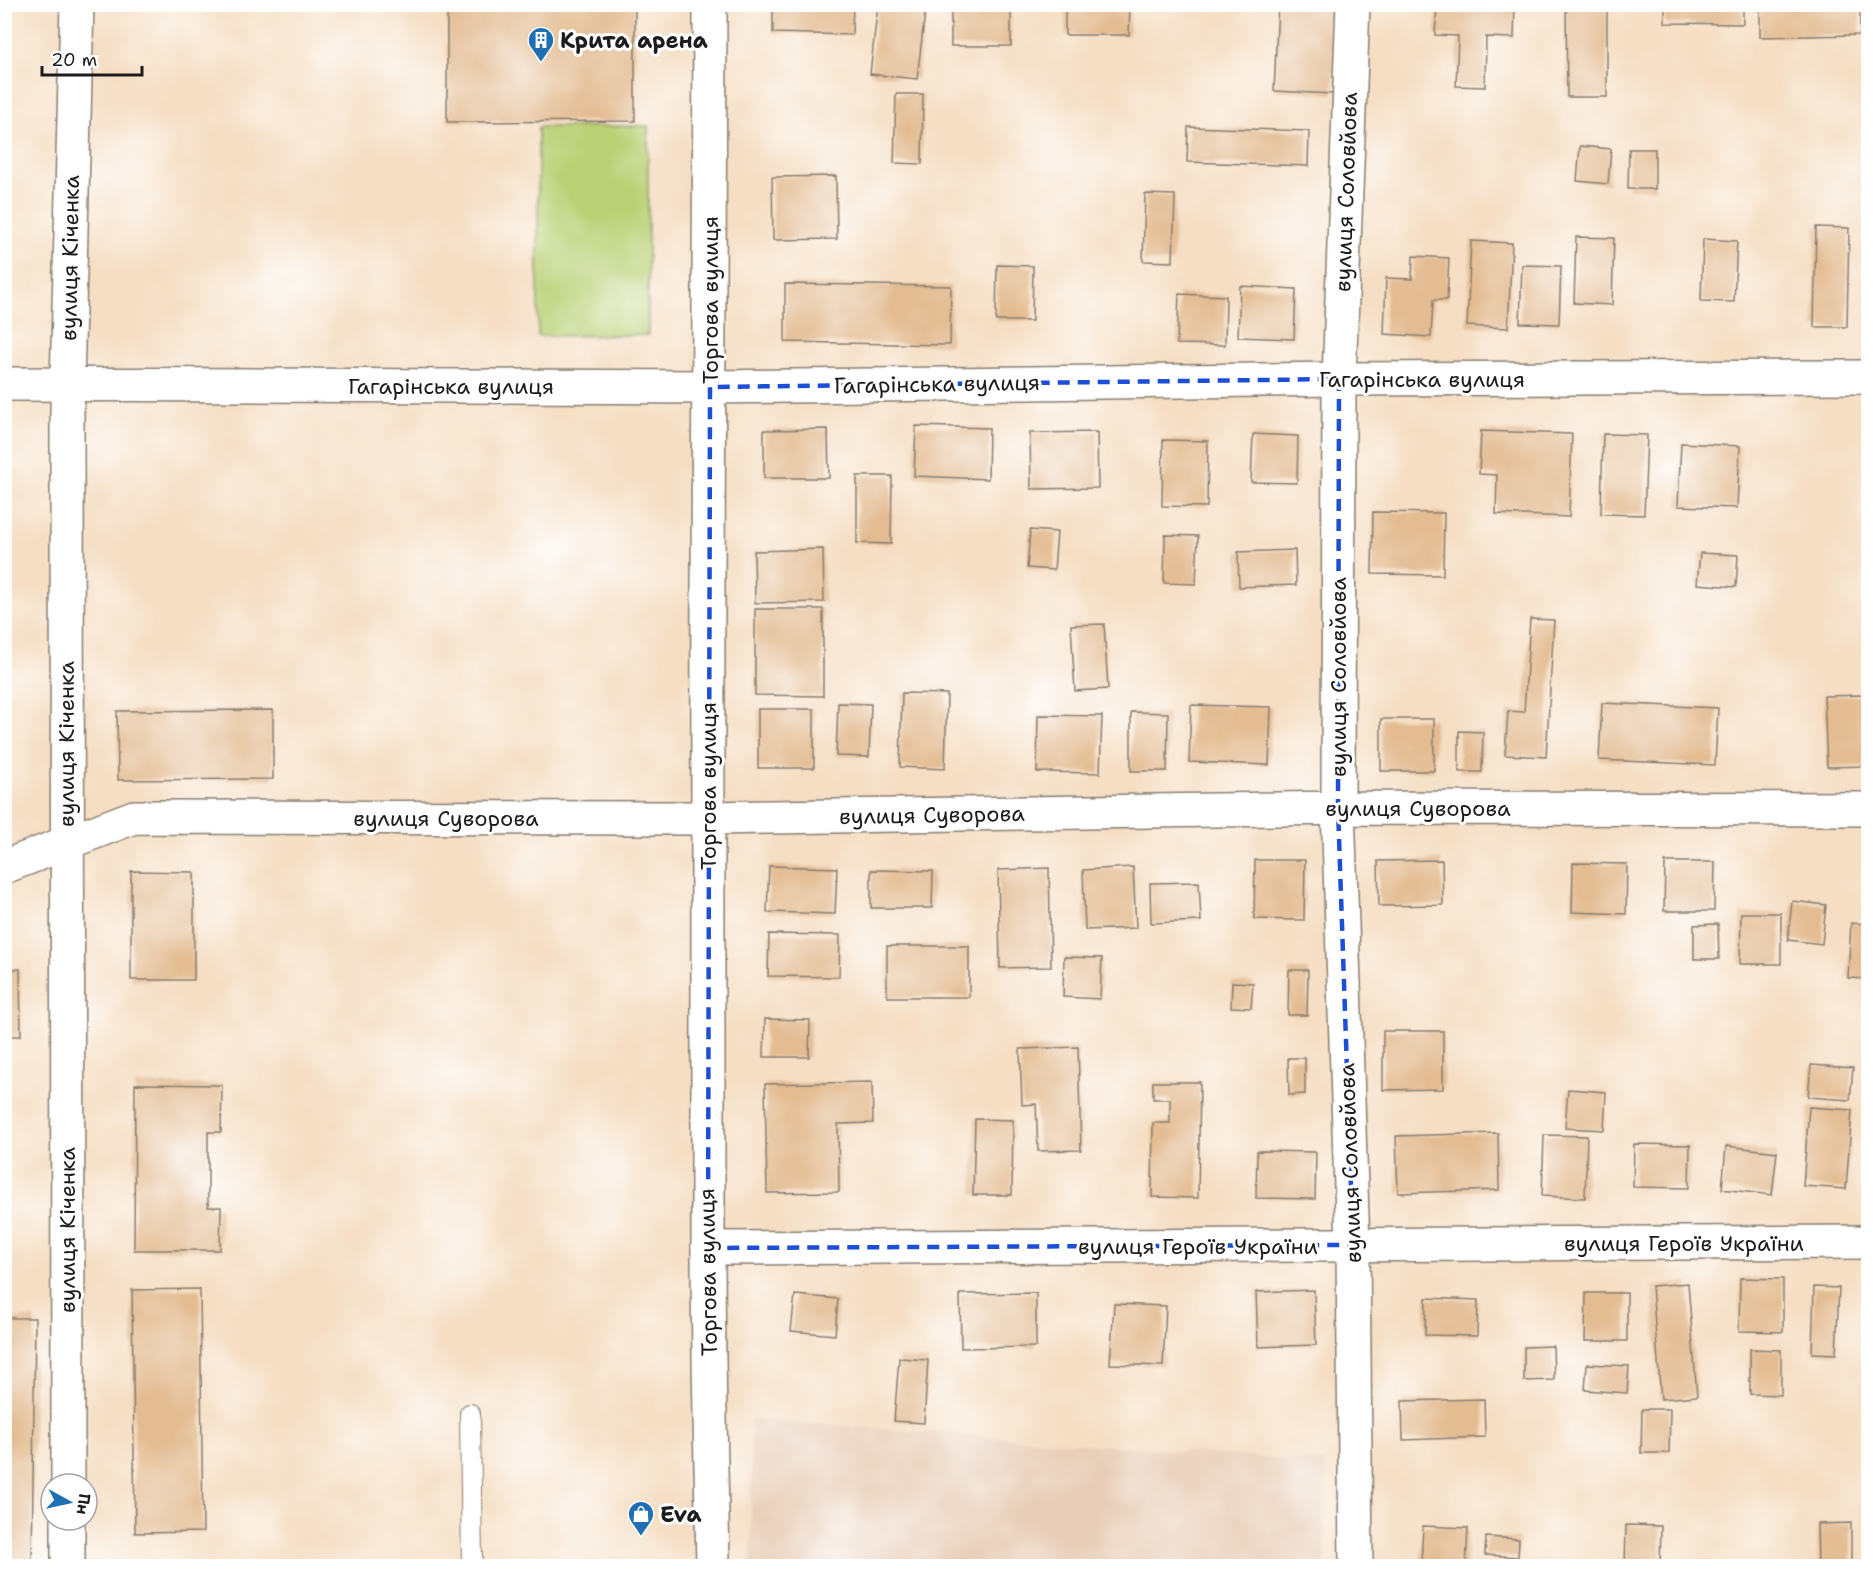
<svg xmlns="http://www.w3.org/2000/svg" width="1873" height="1571" font-family="'Shantell Sans',sans-serif">
<style>
.built{fill:#e8ceb7}
.green{fill:#b9d074;stroke:#6a7648;stroke-width:1.5}
.building{fill:#e3bc92}
.lines{fill:none;stroke-linecap:round;stroke-linejoin:round}
.lane-casing{stroke:#887d70;stroke-width:22}
.street-casing{stroke:#887d70;stroke-width:36}
.secondary-casing{stroke:#887d70;stroke-width:36}
.lane{stroke:#fff;stroke-width:20}
.street{stroke:#fff;stroke-width:33}
.secondary{stroke:#fff;stroke-width:33}
.marked{fill:none;stroke:#1d4ed8;stroke-width:4.5;stroke-dasharray:12 8;stroke-linejoin:round}
.labels{text-anchor:middle;dominant-baseline:central;stroke-width:6;stroke-linejoin:round;paint-order:stroke}
.poi-label{font-size:22px;font-weight:bold;fill:#1c1c1c;stroke:#fff;text-anchor:start}
.street-label{font-size:22px;fill:#1c1c1c;stroke:#fff}
</style>
<rect width="100%" height="100%" fill="#fff"/>
<filter id="ink" filterUnits="userSpaceOnUse"><feTurbulence type="fractalNoise" baseFrequency=".0167" numOctaves="2"/><feDisplacementMap in="SourceGraphic" scale="12" xChannelSelector="R" yChannelSelector="G"/><feConvolveMatrix kernelMatrix="1 2 1 2 8 2 1 2 1" color-interpolation-filters="sRGB"/></filter>
<filter id="wash" filterUnits="userSpaceOnUse"><feTurbulence type="fractalNoise" baseFrequency=".008" numOctaves="4" result="noise"/><feDisplacementMap in="SourceGraphic" scale="24" xChannelSelector="R" yChannelSelector="G"/><feGaussianBlur stdDeviation="1.35" result="paint"/><feColorMatrix in="noise" values="0 0 0 0 0 0 0 0 0 0 0 0 0 0 0 0 0 1.4 0 .05"/><feComposite in="paint" operator="in"/></filter>
<g filter="url(#wash)">
<rect width="100%" height="100%" fill="#f5dec3"/>
<path class="built" d="M751 1419 1325 1462V1566H751Z"/>
<path class="green" d="M648 126V335L538 336V127Z"/>
<g id="blocks">
<path class="building" d="M447 4H635V121L447 122Z
M773 4H853L852 35 773 33Z
M878 4H926L917 79 870 74Z
M951 4H1011V46H951Z
M1065 4H1130L1129 35H1065Z
M1278 4H1337L1333 94 1274 91Z
M1566 4H1607V97H1567Z
M1665 4H1743V24L1665 23Z
M1760 4H1860V35L1760 37Z
M1437 5H1515L1514 38 1486 37 1485 87 1456 86 1458 36 1435 35Z
M896 94H923L922 164 894 163Z
M1188 127 1309 131 1308 166 1187 162Z
M1580 146 1611 149 1608 184 1577 181Z
M1629 149H1655V189H1628Z
M836 176 837 239 773 240 772 177Z
M1145 194 1175 195 1173 262 1143 261Z
M1816 227 1849 228 1847 327H1814Z
M1576 237 1614 238 1612 305 1574 303Z
M1703 239 1737 241 1734 302 1701 301Z
M1471 241 1512 243 1508 328 1467 326Z
M1413 256 1449 258 1447 300H1433L1431 337 1384 334 1386 278 1412 279Z
M997 265 1033 266 1032 321H996Z
M1522 265 1561 266 1559 324 1520 323Z
M785 284 951 286 950 345 785 342Z
M1240 286 1296 289 1294 339 1238 337Z
M1179 294 1226 296 1225 345 1177 344Z
M916 426 989 428 988 479 914 476Z
M828 429 829 478H764V430Z
M1481 431 1572 434 1569 517 1496 514 1497 475 1479 474Z
M1097 432 1098 488 1031 489 1030 433Z
M1253 434 1298 436 1297 483 1251 482Z
M1603 434 1647 435 1644 515 1601 514Z
M1163 440 1208 441 1207 507 1162 506Z
M1681 443 1740 446 1737 508 1678 506Z
M857 476H892L891 544 857 543Z
M1373 512 1444 513 1443 575 1372 574Z
M1030 530 1057 532 1054 570 1027 568Z
M1165 535 1198 536 1196 584 1164 583Z
M823 549 824 602 755 603 754 551Z
M1295 550 1296 585 1239 587 1238 552Z
M1700 553 1738 555 1736 587 1697 584Z
M755 609H823V696L755 695Z
M1530 619 1554 620 1546 757 1505 755 1508 711 1524 712Z
M1104 624 1108 689 1075 691 1071 625Z
M902 693 947 694 945 769 900 767Z
M1864 695 1866 766 1827 767 1824 696Z
M838 703 871 704 869 757 836 756Z
M1602 703 1718 708 1715 765 1599 760Z
M1191 705 1271 707 1269 765 1189 762Z
M758 709H814V768H758Z
M273 710V779L118 780 117 711Z
M1131 712 1168 713 1167 771H1131Z
M1038 715 1102 716 1100 773 1037 772Z
M1381 719H1434V771H1381Z
M1459 731 1483 732 1482 772H1459Z
M1255 860H1305L1304 920 1254 919Z
M1442 860 1443 905 1379 906 1378 861Z
M1665 862H1715L1714 911H1664Z
M1573 863 1627 864 1626 914 1572 912Z
M769 866 837 868 835 914 767 912Z
M1133 867 1136 928 1085 930 1083 870Z
M1049 868 1051 967 1000 968 998 870Z
M871 870 933 871 932 908H871Z
M131 871 194 872V980H131Z
M1199 882 1201 921 1151 923 1150 883Z
M1792 901 1826 905 1822 944 1788 940Z
M1741 913H1781V964H1740Z
M1851 923 1868 924V979L1848 978Z
M1718 924 1719 959H1694V925Z
M769 934 840 935 839 977 768 976Z
M887 946H969V997H887Z
M1064 957 1102 958 1100 999 1063 997Z
M4 969H20L21 1036H4Z
M1289 970H1308L1307 1015H1288Z
M1232 982 1253 983 1251 1008 1231 1007Z
M765 1019 810 1020 809 1057H764Z
M1383 1031H1443V1089L1383 1090Z
M1078 1047 1081 1150 1038 1151 1036 1104 1022 1105 1020 1049Z
M1288 1058H1305V1094L1289 1095Z
M1811 1065 1853 1068 1850 1100 1808 1097Z
M872 1082 873 1123 838 1124 839 1192 767 1193 765 1084Z
M1153 1082H1200L1198 1198 1152 1197 1153 1123H1170V1099H1153Z
M135 1084 222 1085 221 1132H208V1207H221L220 1250H134Z
M1568 1089 1606 1092 1604 1130 1565 1128Z
M1809 1107 1852 1110 1846 1189 1803 1186Z
M4 1115H7L8 1267H4Z
M975 1119 1013 1120 1012 1195H973Z
M1498 1133 1499 1190 1398 1193 1396 1136Z
M1544 1135 1587 1136 1585 1198 1542 1196Z
M1634 1144 1690 1145 1689 1188 1633 1187Z
M1726 1146 1777 1152 1772 1195 1722 1189Z
M1257 1151 1316 1152 1315 1199 1256 1198Z
M1740 1278 1783 1279V1332L1739 1331Z
M1688 1283 1697 1396 1661 1399 1652 1286Z
M1814 1287 1839 1288 1836 1354 1812 1353Z
M200 1289 203 1532 135 1533 132 1290Z
M1314 1290 1316 1345 1258 1347 1256 1292Z
M1036 1293V1347L961 1348 960 1294Z
M1586 1293H1627V1341H1585Z
M795 1295 838 1299 835 1335 791 1331Z
M1426 1298 1478 1300 1477 1336 1425 1335Z
M1114 1304 1166 1306 1163 1366 1110 1364Z
M4 1318H35L32 1566H4Z
M1553 1346 1554 1380 1524 1381V1347Z
M1750 1349 1781 1350V1395L1750 1394Z
M899 1358 928 1360 924 1423 894 1421Z
M1587 1364 1629 1366 1627 1393 1585 1390Z
M1484 1399 1485 1437 1403 1440 1402 1401Z
M1642 1409H1670L1669 1453H1641Z
M1851 1523V1566H1818L1817 1524Z
M1626 1525 1661 1526 1660 1566H1625Z
M1423 1526 1468 1528 1466 1566H1421Z
M1486 1537 1519 1539 1518 1557 1485 1555Z"/>
</g>
</g>
<g filter="url(#ink)">
<use href="#blocks" fill-opacity="0" stroke="#887d70" stroke-width="1.5"/>
<g class="lines">
<g class="lane-casing">
<path id="lane" d="M470 1414 472 1566"/>
</g>
<g class="street-casing">
<path id="street" d="M1353 4 1339 379 1338 808 1353 1245 1356 1566
M4 384 710 387 1339 379 1868 377
M4 867 134 817 707 818 1338 808 1868 809
M708 1248 1868 1242
M68 1484 67 384 77 4
M68 1520V1566"/>
</g>
<g class="secondary-casing">
<path id="secondary" d="M710 4C710 418 705 831 708 1245 708 1352 711 1459 713 1566"/>
</g>
<use href="#lane" class="lane"/>
<use href="#street" class="street"/>
<use href="#secondary" class="secondary"/>
</g>
</g>
<path class="marked" d="M1339 379 1338 808 1353 1245 708 1248 710 387Z"/>
<defs>
<g id="building-pin" transform="scale(1.35)"><path d="M0 17L-7.5 6A9.5 9.5 0 1 1 7.5 6Z" fill="#1f6fb2" stroke="#fff"/><path d="M-4-6H4V6H1V3H-1V6H-4ZM-2.5-4.3h1.7v1.8h-1.7ZM.8-4.3h1.7v1.8H.8ZM-2.5-1h1.7V.8h-1.7ZM.8-1h1.7V.8H.8Z" fill="#fff"/></g>
<g id="shop-pin" transform="scale(1.35)"><path d="M0 17L-7.5 6A9.5 9.5 0 1 1 7.5 6Z" fill="#1f6fb2" stroke="#fff"/><path d="M-5-2.5h2.3a2.7 3.5 0 0 1 5.4 0H5L5.5 6h-11ZM-1.5-2.5h3a1.5 2.3 0 0 0-3 0Z" fill="#fff"/></g>
</defs>
<g fill-rule="evenodd">
<use href="#building-pin" x="541" y="40"/>
<use href="#shop-pin" x="641" y="1514"/>
</g>
<g class="labels">
<g class="poi-label">
<text x="560" y="40">Крита арена</text>
<text x="660" y="1514">Eva</text>
</g>
<g class="street-label">
<text transform="translate(1346 192) rotate(-88)">вулиця Соловйова</text>
<text transform="translate(70 258) rotate(-89)">вулиця Кіченка</text>
<text transform="translate(710 300) rotate(-90)">Торгова вулиця</text>
<text x="1422" y="379">Гагарінська вулиця</text>
<text transform="translate(937 384) rotate(-1)">Гагарінська вулиця</text>
<text x="451" y="386">Гагарінська вулиця</text>
<text transform="translate(1338 677) rotate(-90)">вулиця Соловйова</text>
<text transform="translate(66 744) rotate(-90)">вулиця Кіченка</text>
<text transform="translate(708 786) rotate(-90)">Торгова вулиця</text>
<text x="1418" y="808">вулиця Суворова</text>
<text transform="translate(932 815) rotate(-1)">вулиця Суворова</text>
<text x="446" y="818">вулиця Суворова</text>
<text transform="translate(1350 1163) rotate(-92)">вулиця Соловйова</text>
<text transform="translate(67 1230) rotate(-90)">вулиця Кіченка</text>
<text x="1684" y="1243">вулиця Героїв України</text>
<text x="1198" y="1246">вулиця Героїв України</text>
<text transform="translate(708 1272) rotate(-91)">Торгова вулиця</text>
</g>
</g>
<rect width="1873" height="1571" fill="none" stroke="#fff" stroke-width="24"/>
<g transform="translate(69 1502) rotate(98)"><circle r="28" fill="#ffffff" stroke="#a4a4a4" stroke-width="1.5"/>
<path d="M0-4.5L10 22L0 15L-10 22Z" fill="#1f6fb2"/>
<text y="-9" font-size="16" font-weight="bold" text-anchor="middle" fill="#1c1c1c">Пн</text>
</g>
<path d="M42 66v9h100v-9" fill="none" stroke="#1c1c1c" stroke-width="3"/>
<text x="51" y="66" font-size="18" fill="#1c1c1c" stroke="#ffffff" stroke-width="4.5" paint-order="stroke">20 m</text>
</svg>
